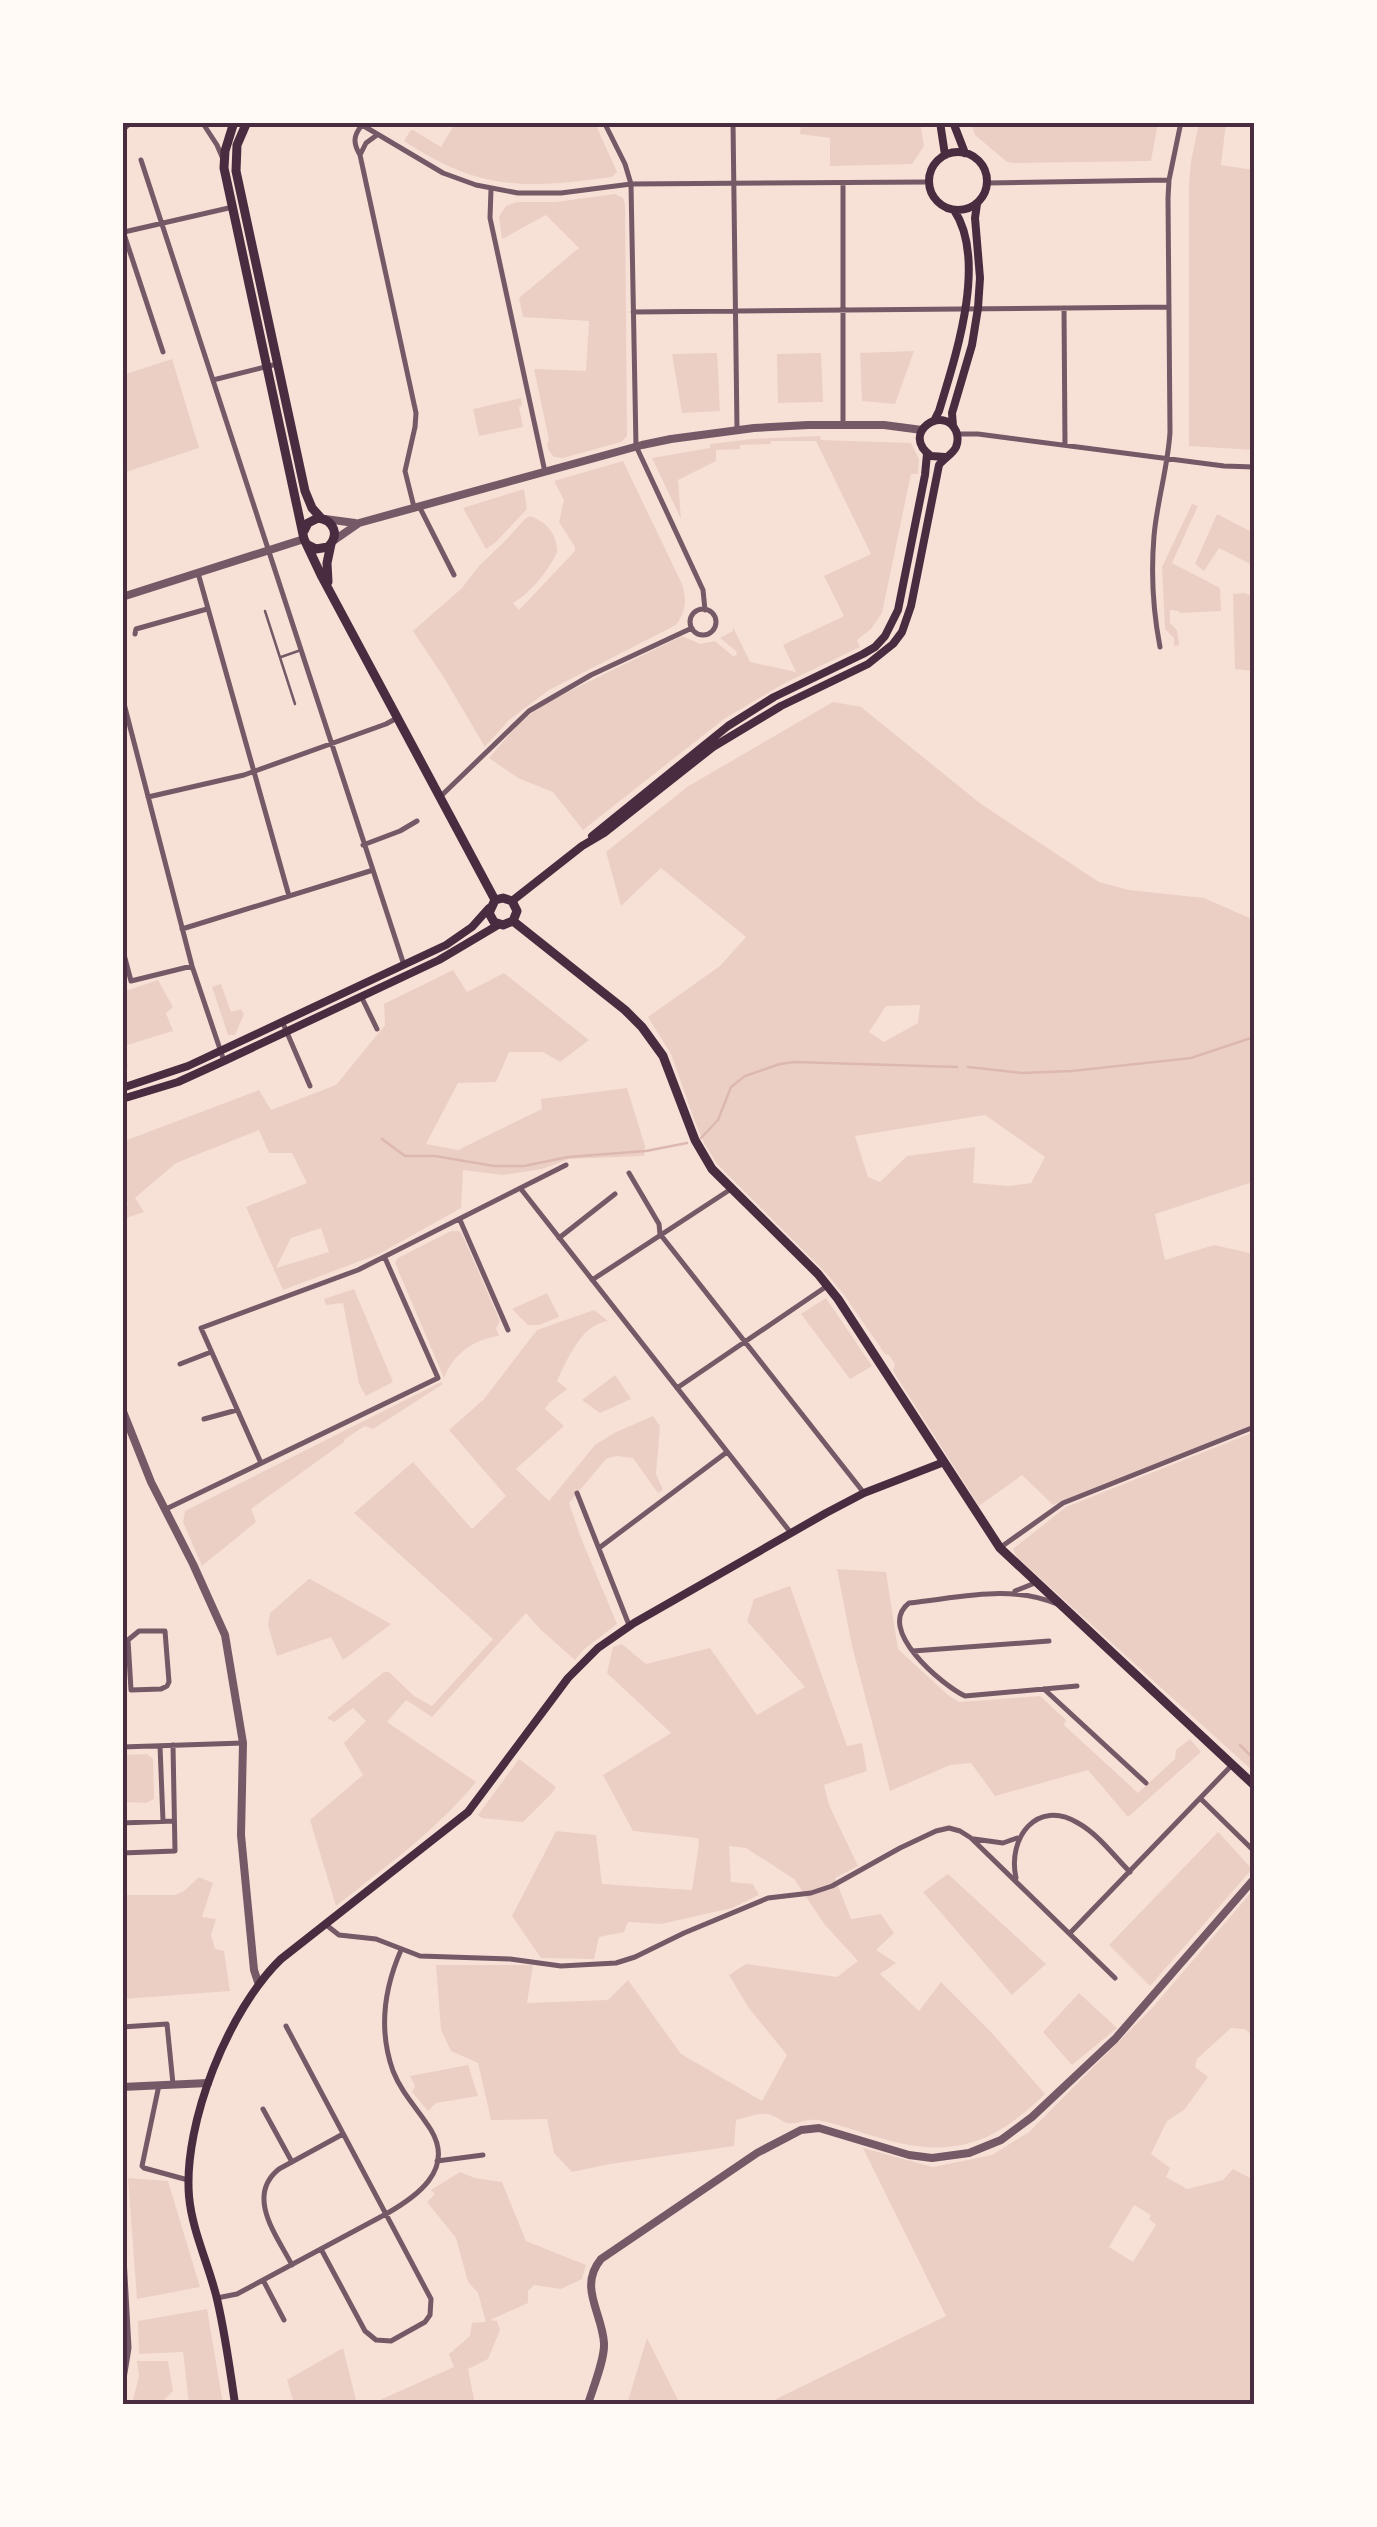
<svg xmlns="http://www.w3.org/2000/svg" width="1377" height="2527" font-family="'Libre Baskerville',serif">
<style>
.green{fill:#ebcfc5;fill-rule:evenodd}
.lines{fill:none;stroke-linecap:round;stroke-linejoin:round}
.stream{stroke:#dcb8b0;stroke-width:2.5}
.service{stroke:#755966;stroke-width:2.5}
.minor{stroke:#755966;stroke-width:5}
.tertiary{stroke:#755966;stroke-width:8}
.secondary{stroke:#4a2c40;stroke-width:8}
.primary{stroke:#4a2c40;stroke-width:9}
.neatline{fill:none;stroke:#4a2c40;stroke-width:4}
</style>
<rect width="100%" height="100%" fill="#f7e1d7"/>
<path class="green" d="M456 122 595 123 617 172 612 177C525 189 480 191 404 141L410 131 413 130 441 147Z
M920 122 924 146 912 164 830 166V138L800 134 801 123Z
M971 123V122L1158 123 1151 161 1012 163 1007 162 975 135Z
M1199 123H1226L1221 165 1254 170V450L1189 446V184L1191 161Z
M615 194 623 198 625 204 627 436 621 442 563 458 554 457 549 451 547 444 549 440 534 369 586 371 589 321 523 317 519 298 579 248 546 215 502 239 499 217 506 206 517 202H556Z
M914 351 895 404 862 401 860 353Z
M717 353 720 411 682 413 672 354Z
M821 353 823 402 778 403 777 354Z
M172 359 199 448 123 473V375Z
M521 398 522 405 519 407 523 427 479 436 473 409Z
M820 436 821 440 911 443 919 459 918 474H911L882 613 871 629 857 640 860 647 783 684 724 719 583 830 553 792 518 778 489 758 521 721 549 701 682 636 700 644 715 641 733 656 737 655 736 651 720 638 733 631V627L750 662 796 672 783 645 844 616 824 576 871 554 816 441H771V444L740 445V449L716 450V461L678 480 681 519 652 458 710 448V444L751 439Z
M623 461 682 584C687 599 686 612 676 625L549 690 509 720 485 747 443 676 413 631 462 588 479 566 506 540 525 519 530 516C547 522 558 535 557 553 546 573 532 592 513 603L519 610 575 551V547L559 522 564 500 554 481Z
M524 489 527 509 496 542 486 549 463 508Z
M1192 504 1198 506 1172 563 1220 588 1221 611 1180 613 1179 611 1170 610V623L1177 630 1179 645 1174 646V638L1165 629 1162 567Z
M1217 514 1254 533V566L1219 548 1204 571 1195 564Z
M1245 593 1254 597V671L1235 669 1233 594Z
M833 702 861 707 981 804 1099 882 1129 890 1204 898 1254 920V1194L1250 1183 1155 1214 1165 1260 1214 1245 1254 1254V1424L1053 1505 1022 1475 979 1506 893 1371 895 1364 889 1355 885 1354 844 1295 826 1273 717 1164 704 1143 694 1119 671 1054 648 1017 720 966 746 937 661 868 621 906 606 852 687 787ZM920 1005 918 1023 884 1042 869 1032 886 1006ZM985 1115 1045 1157 1031 1183 1009 1186 973 1183 975 1147 907 1156 880 1182 868 1177 855 1136Z
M453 970 467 992 504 973 589 1040 560 1062 543 1052H509L496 1082 458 1083 426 1144 458 1150 542 1109 541 1099 627 1088 645 1146 644 1156 569 1159 542 1169 503 1175 463 1170 461 1208 379 1254 283 1290 246 1207 307 1183 292 1153H269L259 1130 176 1163 135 1198 144 1212 123 1219V1211L128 1205C124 1185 116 1159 127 1140L259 1090 271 1110 336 1085 385 1025 384 1004ZM321 1228 329 1252 276 1268 291 1238Z
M158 980 173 1007 166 1013 173 1031 124 1046 128 1068 123 1069V992Z
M221 984 231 1012 241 1009 244 1014 235 1035H228L212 987Z
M451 1231H459L462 1234 500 1321 496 1328 499 1336C474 1339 453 1354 444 1378L395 1263 398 1258Z
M354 1289 393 1382 366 1396 359 1384 343 1303 326 1305 324 1299Z
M547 1293 559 1317 539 1325H528L512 1309Z
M826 1298 872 1366 850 1379 801 1314Z
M594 1310 608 1321C581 1325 568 1358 557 1381L567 1389 550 1402 545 1409 564 1426 516 1469 549 1501 595 1445 614 1433 653 1416 660 1426 656 1474 663 1490 658 1493 633 1458 616 1456 606 1459 569 1503 581 1538 617 1624 583 1650 575 1660 541 1630 526 1613 432 1717 406 1700 387 1722 476 1782C436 1831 385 1867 336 1906L310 1820 363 1775 344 1743 366 1721 353 1708 334 1722 327 1718 384 1672H389L414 1696 432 1706 493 1639 354 1513 413 1462 472 1529 506 1496 449 1430 484 1399 537 1330Z
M615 1375 631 1399 600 1413 582 1400Z
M441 1382 443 1384 373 1429 365 1426 345 1439 344 1442 251 1509 256 1522 202 1566 183 1522 185 1511Z
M1254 1432V1772L1029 1568 1016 1556 1013 1549 1066 1507Z
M837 1569 886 1572 898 1649 948 1695 959 1702 1040 1696 1066 1720 1064 1725 1138 1793 1175 1759 1176 1750 1190 1739 1201 1752 1128 1817 1088 1770 995 1796 971 1763 950 1765 890 1791 852 1646Z
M309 1579H310L391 1624 343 1660 331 1637 277 1656 268 1625 270 1613Z
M790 1586 847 1746 862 1743 867 1771 824 1785 829 1805 858 1866 835 1878 851 1919 881 1914 894 1933 876 1950 896 1963 880 1974 919 2011 941 1982 991 2032 1045 2094C1000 2137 963 2157 899 2143 871 2137 845 2125 817 2120 807 2118 797 2125 787 2123 780 2121 774 2114 766 2114 757 2113 745 2118 736 2120L734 2146 610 2164 572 2172 554 2153 547 2119 491 2120 478 2063 451 2051 441 2030 436 1965H533L527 2003 608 2000 628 1980 681 2054 762 2101 787 2055 748 2007 729 1975 746 1964 837 1977 858 1961 825 1925 794 1879 746 1848 729 1846 731 1882 753 1884 759 1895 732 1908 661 1924 628 1922 624 1932 599 1937 594 1959 541 1958 512 1916 556 1831 596 1835 602 1884 692 1890 699 1844 698 1838 633 1831 603 1775 671 1733 607 1673 613 1647 622 1644 646 1664 710 1648 757 1715 805 1687 747 1621 754 1599Z
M147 1754 153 1759 154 1799 146 1803 123 1802V1755Z
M519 1759 556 1787 552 1793 523 1822 482 1818 478 1815Z
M1218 1832 1252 1869 1150 1986 1109 1945Z
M948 1874 1046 1964 1012 1995 923 1892Z
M199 1877 213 1883 202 1917 216 1919 211 1935 215 1949 224 1951 230 1991 123 1999V1895H175L184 1891Z
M1254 1889V2037L1245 2029 1231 2028 1197 2059 1195 2067 1208 2077 1184 2110 1167 2121 1151 2154 1170 2168 1166 2177 1187 2189 1223 2180 1233 2169 1254 2180V2404H766L946 2316 863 2148 933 2167 992 2155 1029 2132 1153 2007ZM1134 2205 1151 2215 1149 2219 1156 2225 1133 2262 1109 2247Z
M1079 1993 1117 2028 1072 2065 1043 2032Z
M468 2065 478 2096 436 2103 428 2111 412 2092 415 2086 410 2076Z
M460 2172 475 2178 502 2182 526 2241 586 2265 582 2279 561 2289 534 2285 528 2291V2303L490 2320 497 2321 500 2330 488 2359 468 2369 475 2404H371L454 2367 449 2354 470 2336 472 2323 486 2322 478 2293 468 2282 456 2238 427 2202 435 2194 431 2190Z
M128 2178 168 2181 200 2287 137 2299Z
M207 2309 223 2404H189L183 2352 139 2354 138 2321Z
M647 2338 680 2404H627Z
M343 2348 357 2404H294L287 2380Z
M137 2361H168L173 2391 165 2399 166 2404H132L139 2376Z"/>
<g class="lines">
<path class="stream" d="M968 1067 1022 1073 1072 1071 1191 1058 1254 1037
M701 1138 718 1120 731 1087 745 1076 780 1064 794 1062 957 1067
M382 1139 405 1156H435L494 1166H524L568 1157 646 1151 687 1143
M1240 1745 1254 1759"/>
<path class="service" d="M265 611 295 704
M281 657 301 650"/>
<path class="minor" d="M202 122 217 145 223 159
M357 122 443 173 476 185 518 193H561L631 184 929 182
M604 122 625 164 631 184 636 446 703 590 705 610
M733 122 737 429
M362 125C353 136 353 143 360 155L416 413 415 427 405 471 414 507
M122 131 131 122
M360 155 366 143 377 135
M141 160 404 965
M843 183V424
M988 183 1169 180
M491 189 490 218 545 472
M122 228 163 352
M124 232 233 207
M1064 308 1065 445
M633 312 1169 307
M213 380 277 364
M957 434H978L1224 466 1254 467
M419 506 454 575
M198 573 289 896
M690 622a13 13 0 1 1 26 0a13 13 0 1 1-26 0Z
M135 634 136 629 207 609
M1160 647C1153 611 1151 572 1154 536 1157 501 1168 467 1170 432L1168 198 1169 180 1181 122
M122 696 192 966 224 1061
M441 796 529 711 591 675 692 628
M148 797 244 775 386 724 397 718
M363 845 400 831 417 821
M182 929 370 871
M122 947 131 981 192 966
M361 996 377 1029
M282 1021 310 1086
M629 1173 659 1224 660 1234 864 1493
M521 1189 791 1533
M460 1220 508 1330
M559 1238 615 1194
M592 1280 731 1189
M180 1364 211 1352
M677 1388 827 1286
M204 1419 237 1410
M261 1463 201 1328 358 1270 566 1165
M577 1493 629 1625
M166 1509 438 1378 385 1258
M1001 1547 1063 1503 1254 1427
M599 1548 727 1452
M1015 1591 1035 1583
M1057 1604C1011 1584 958 1598 909 1603 875 1629 942 1685 965 1696L1077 1686
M122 1641 128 1640 139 1631H165L169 1682 167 1686 161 1689 131 1690 128 1640
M913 1651 1049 1641
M1044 1689 1146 1783
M160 1746 163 1821
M122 1747 243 1743
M1201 1799 1254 1851
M122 1823 174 1821
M974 1839 1003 1843 1017 1838
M122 1853 175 1851 173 1745
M1016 1878C1007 1838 1037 1798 1078 1823 1098 1834 1114 1856 1130 1872
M325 1924 339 1935 376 1939 420 1956 510 1959 561 1966 616 1963 635 1957 684 1933 768 1898 811 1893 832 1886 900 1848 936 1831 949 1828 960 1831 971 1838 1115 1978
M1071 1932 1232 1765
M286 2026 431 2299 430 2315 425 2322 391 2341 376 2340 365 2331 321 2249
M122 2027 167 2024 173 2084
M159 2085 142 2166 144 2168 188 2180
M263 2109 292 2162
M437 2161 483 2155
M122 2221 129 2348 122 2391
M292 2265C277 2236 245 2196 279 2169L343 2134
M263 2280 284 2320
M217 2298 237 2294 386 2214C416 2197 455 2170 431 2130 418 2109 402 2094 393 2071 378 2029 384 1989 401 1950"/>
<path class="tertiary" d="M325 519 355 523
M333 541 359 523 642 445 671 439 754 428 808 425H884L922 430
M122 597 304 539
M122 1409 151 1482 193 1564 225 1635 243 1743 241 1835 254 1970 258 1982
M122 2087 208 2083
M588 2404C593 2388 605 2359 604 2343 602 2312 578 2287 601 2259L757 2153 801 2130 819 2128 909 2155 932 2158 969 2153 1001 2140 1032 2117 1115 2039 1254 1879"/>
<path class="secondary" d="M940 122 945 155
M953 122 965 153
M929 181a29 29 0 1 1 58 0a29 29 0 1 1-58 0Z
M934 421 939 411C955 358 988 261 954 210
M953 426 952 413 972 345 978 308 980 278 975 218 977 204
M592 836 728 726 774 697 863 654 875 647 885 636 898 610 925 475 927 454
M512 901 582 846 604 833 713 747 781 706 868 664 893 644 902 632 911 606 939 465C944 458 953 454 956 447 958 442 958 436 956 431 944 404 899 433 931 456L945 457
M122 1088 188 1066 446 945 472 927 489 908
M122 1099 178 1082 224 1061 439 960 498 925
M235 2404C230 2369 225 2333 217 2299 209 2265 192 2231 189 2196 183 2123 229 2009 281 1959L468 1812 568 1678 598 1648 634 1623 826 1513 864 1493 944 1462"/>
<path class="primary" d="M234 122 225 151 224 168 304 539 322 577 495 900
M247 122 237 145 236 171 305 491 312 508 321 518
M304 531 308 523 318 518C334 520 340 535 328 547L316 549 308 545
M328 582 327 563 331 544
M495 900 489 913 494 922 503 925 513 921
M495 900 503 898 512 901 517 911 513 921
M513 921 625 1010 642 1027 663 1056 695 1140 712 1169 818 1274 838 1299 1000 1548 1254 1785"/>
</g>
<rect width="1377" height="2527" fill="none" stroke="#fffaf5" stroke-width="250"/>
<rect x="125" y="125" width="1127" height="2277" class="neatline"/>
</svg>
